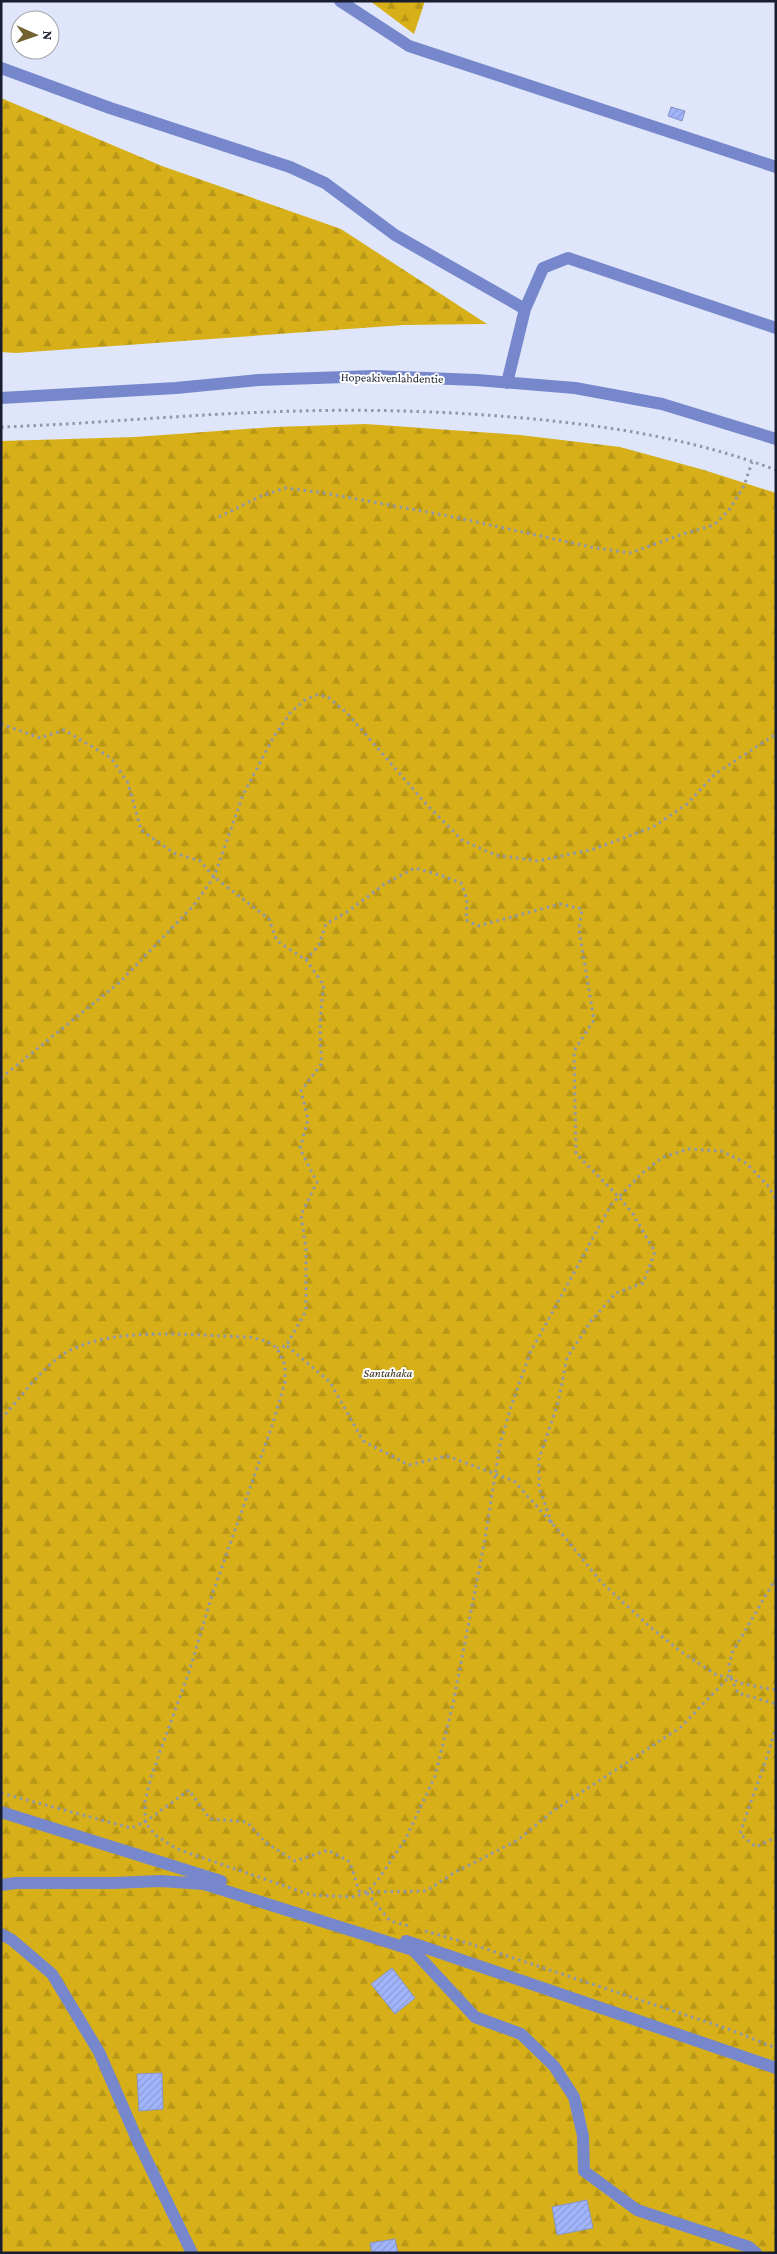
<svg xmlns="http://www.w3.org/2000/svg" width="777" height="2254" font-family="'Crimson Pro',serif">
<style>
.forest{fill:url(#forest-firs)}
.building{fill:url(#building-hatch);stroke:#8895c4}
.lines{fill:none;stroke-linecap:round;stroke-linejoin:round}
.path{stroke:#9197ab;stroke-width:3;stroke-dasharray:2.5 4;stroke-linecap:butt}
.minor{stroke:#7688cb;stroke-width:12}
.labels{text-anchor:middle;dominant-baseline:central;stroke-width:4;stroke-linejoin:round;paint-order:stroke}
.street-label{font-size:12px;fill:#191d2f;stroke:#fff}
.park-label{font-size:12px;font-style:italic;fill:#342c14;stroke:#fff}
</style>
<defs>
<pattern id="forest-firs" width="22" height="20" patternUnits="userSpaceOnUse" patternTransform="scale(1.25)"><rect width="22" height="20" fill="#d7b019"/><path d="M5 1l3.5 6h-7zM16 11l3.5 6h-7z" fill="#b89717"/></pattern>
<pattern id="building-hatch" width="6" height="6" patternUnits="userSpaceOnUse" patternTransform="scale(1.25)"><rect width="6" height="6" fill="#a2b5fb"/><path d="M-1 1l2-2M0 6l6-6M5 7l2-2" fill="none" stroke="#8b9bd7"/></pattern>
</defs>
<rect width="100%" height="100%" fill="#dfe5fa"/>
<path class="forest" d="M370 1H425L414 34Z
M1 98 162 166 341 229 487 324 404 325 16 353 1 352Z
M366 424 520 435 620 447 704 470 776 493V2253H1V441L135 437 274 427Z"/>
<path class="building" d="M671 107 685 111 682 121 668 116Z
M392 1968 415 1998 395 2014 371 1984Z
M162 2073 163 2109 139 2111 137 2074Z
M587 2200 593 2228 557 2235 552 2207Z
M395 2239 398 2253H372L370 2243Z"/>
<g class="lines">
<path class="path" d="M1 427C90 424 179 415 268 412 366 408 465 411 562 422 635 430 707 444 776 470
M219 517 261 496 285 488 324 493 449 516 591 547 630 553 680 535 714 525 729 510 744 486 752 462
M1 724 40 738 64 730 111 758 128 783 141 830 174 853 200 861 214 877 269 919 277 941 306 960 324 985C320 1010 319 1037 322 1063L301 1091 308 1119 300 1149 317 1182 301 1215 306 1249V1311L286 1346 277 1348
M306 960 319 945 326 924 347 912 386 883 415 868 446 877 461 883 467 899 466 920 478 926 560 904 582 909 579 930 594 1020 574 1051 576 1154 619 1197 633 1214 655 1252 643 1283 616 1293 591 1321 567 1358 558 1403 539 1459V1487L552 1524
M1 1078 120 982 194 905 214 877 243 795 273 738 290 713 306 699 317 695 328 697 347 713 426 804 462 840 495 855 538 861 594 849 653 827 687 804 715 774 776 734
M287 1346 330 1382 363 1441 409 1465 447 1456 514 1481 568 1541 601 1582 649 1626 680 1651 718 1676H729
M1 1419C21 1398 40 1369 65 1353 113 1325 195 1336 249 1337L266 1341 277 1348 285 1365V1382L272 1426 213 1592 189 1672 152 1774 145 1801V1822L155 1835 177 1849 311 1895 355 1897 367 1892 378 1880 406 1838 435 1776 453 1704 485 1539 500 1444 511 1407 530 1353 611 1205 641 1174 663 1157 689 1149 721 1151 746 1163 769 1187 776 1200
M776 1578 732 1653 729 1665 730 1676 739 1683 776 1690
M731 1678 738 1693 776 1704
M776 1726C767 1763 751 1798 740 1834L756 1847 776 1837
M1 1793 131 1828 145 1822 189 1790 210 1819 247 1822 266 1843 295 1861 328 1850 350 1862 359 1891 367 1892 426 1891 452 1874 518 1840 553 1811 681 1727 730 1676
M367 1893 390 1921 409 1926
M425 1931 471 1944 731 2030 776 2048"/>
<path class="minor" d="M340 1 409 46 776 167
M1 68 110 108 290 167 325 183 395 235 525 309
M507 383 525 309 543 268 568 258 776 328
M1 398 176 388 258 380 374 376 477 380 575 388 662 404 776 439
M1 1812 221 1881
M1 1885 16 1883H114L160 1881 204 1884 413 1950 475 2017 521 2034 554 2066 574 2097 583 2136 584 2171 637 2210 749 2247 756 2253
M1 1934 12 1940 52 1974 99 2052 139 2144 192 2253
M406 1941 776 2068"/>
</g>
<g class="labels">
<g class="street-label">
<text transform="translate(392 378) rotate(1)">Hopeakivenlahdentie</text>
</g>
<g class="park-label">
<text x="388" y="1373">Santahaka</text>
</g>
</g>
<rect width="777" height="2254" fill="none" stroke="#191d2f" stroke-width="5"/>
<g transform="translate(35 35) rotate(92)"><circle r="24" fill="#ffffff" stroke="#a3a5ac"/>
<path d="M0-4L9 19L0 12L-9 19Z" fill="#726230"/>
<text y="-8" font-size="14" font-weight="bold" text-anchor="middle" fill="#191d2f">N</text>
</g>
</svg>
